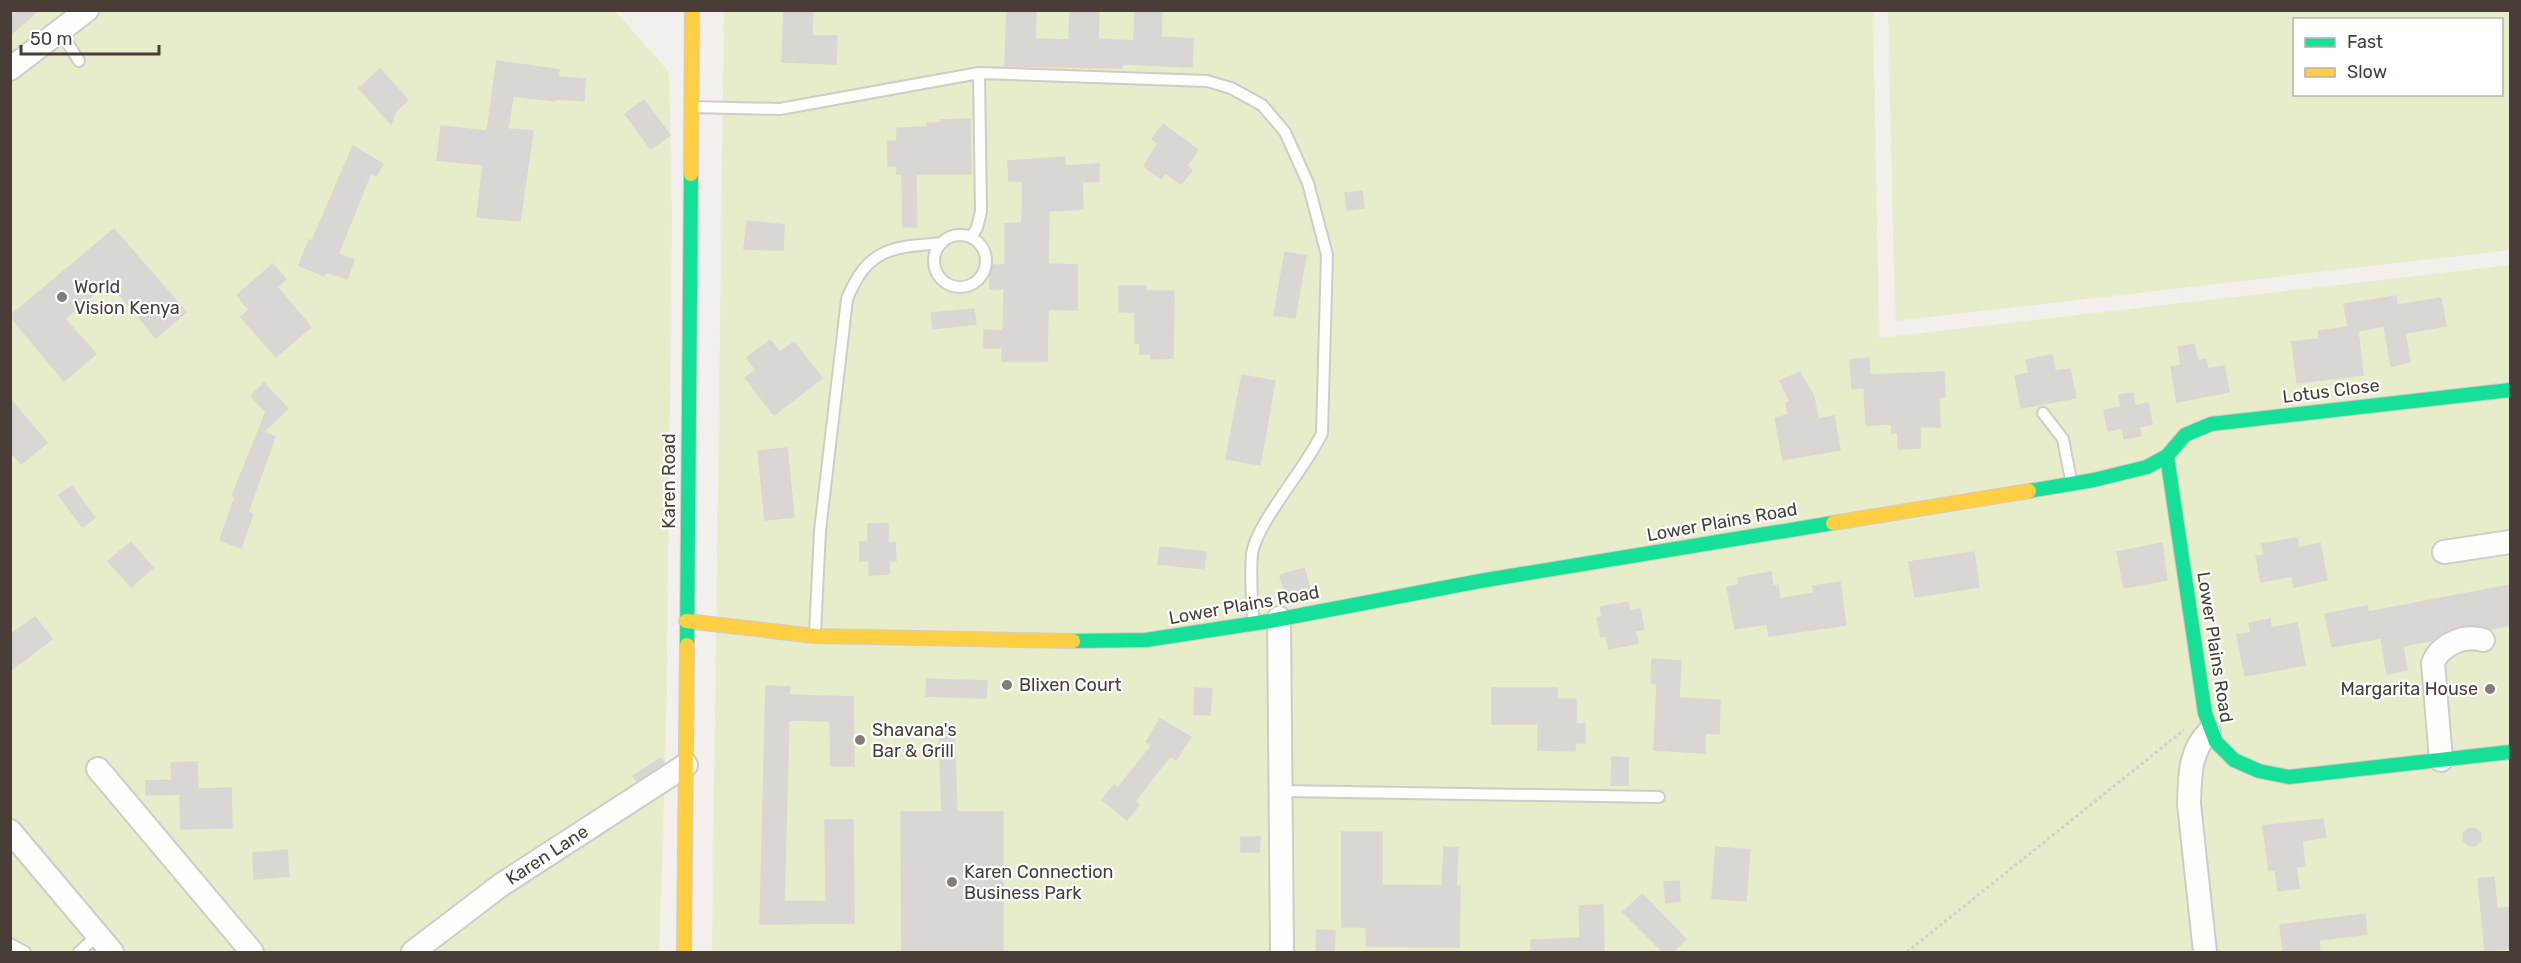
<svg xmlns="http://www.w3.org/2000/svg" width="2521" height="963" font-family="Rubik,sans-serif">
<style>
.green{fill:#e7edcb;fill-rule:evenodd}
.building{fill:#dad6d3;stroke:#dbd6d2;stroke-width:1.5}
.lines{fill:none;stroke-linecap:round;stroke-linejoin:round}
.lane-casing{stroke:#cfcbc8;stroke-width:14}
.street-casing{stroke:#cfcbc8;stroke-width:26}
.fast-casing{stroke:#d3ccc4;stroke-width:16}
.slow-casing{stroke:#d3ccc4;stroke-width:16}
.path{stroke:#d2ceca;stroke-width:3;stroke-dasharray:3 3;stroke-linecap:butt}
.lane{stroke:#fdfdfc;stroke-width:10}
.street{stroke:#fdfdfc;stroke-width:22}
.fast{stroke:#16e098;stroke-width:14}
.slow{stroke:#ffcf43;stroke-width:14}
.poi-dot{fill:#847c76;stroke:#fff;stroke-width:2}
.labels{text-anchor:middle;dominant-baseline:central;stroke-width:4.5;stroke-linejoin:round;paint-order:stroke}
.poi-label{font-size:18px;fill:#493e37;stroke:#fff;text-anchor:start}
.street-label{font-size:18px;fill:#493e37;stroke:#fff}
</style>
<rect width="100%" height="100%" fill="#f2efec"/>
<path class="green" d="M10 11H615L669 72 672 215 666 734 659 952H11Z
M724 11H1873L1879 338 2510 265V952H712Z
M1888 11H2510V250L1895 321ZM2294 20H2502V94H2294Z"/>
<path class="building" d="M10 10H39L10 35Z
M784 10H813L812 36H837L836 64 782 62Z
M1007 10H1036L1035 39 1069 40 1070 10H1099L1098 39 1134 41 1135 10H1162L1161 37 1193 39 1192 67 1122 64V68L1005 66Z
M497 61 559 70 558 77 585 79 584 101 555 99V101L513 96 508 129 533 131 520 221 477 217 483 165 437 160 441 126 487 131Z
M380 69 408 100 396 111 391 124 359 88Z
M644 100 670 135 651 149 625 114Z
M970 119 971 174H916L917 227H903L902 174H897V166H888V141H897V128L927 127V123H940L941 120Z
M1163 124 1198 150 1187 166 1192 170 1181 184 1165 173 1161 179 1144 166 1158 143 1152 139Z
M353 146 383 164 376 176 371 173 338 254 354 260 347 279 326 272 324 276 299 265 309 240 312 241Z
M1064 157 1065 166 1099 164V181L1082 182 1083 209 1049 211 1048 264 1077 265V310L1048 309 1047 361H1002V348H984V330L1003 331 1004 289H990V265H1005V224L1022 223 1023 181H1009L1008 161Z
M1362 191 1364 208 1347 210 1345 193Z
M747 221 784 225 783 250 744 249Z
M114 229 186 312 156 338 109 282 65 319 96 354 64 381 10 316Z
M1285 252 1306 256 1295 318 1274 315Z
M273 264 286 279 277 287 311 327 276 357 241 317 249 310 237 295Z
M1119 286H1146V291H1174L1173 358 1151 359V354H1140V343H1135V312H1119Z
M2396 296 2397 305 2441 298 2446 326 2405 333 2410 362 2391 366 2384 326 2358 331 2363 375 2297 383 2292 342 2319 339V331L2348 327 2344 304Z
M974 309 976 324 933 329 931 313Z
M770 340 780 352 794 342 822 378 774 415 745 378 756 370 747 358Z
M2194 344 2198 361 2206 359 2208 369 2224 366 2229 392 2177 402 2171 367 2181 365 2178 347Z
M2052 355 2055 371 2070 369 2076 398 2021 408 2015 376 2029 373 2026 360Z
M1869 358 1870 375 1944 372 1945 397H1939L1940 427H1920V448L1898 449V433H1892L1891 424 1866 425 1864 388 1852 389 1850 360Z
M1800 372 1814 397 1818 419 1834 416 1840 450 1783 460 1775 418 1788 415 1786 403 1790 402 1780 381Z
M1242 375 1275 381 1260 465 1226 459Z
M264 383 288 409 263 432 275 437 248 512 253 514 241 548 220 540 235 497 232 496 266 412 251 396Z
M2133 393 2135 406 2148 403 2152 424 2139 427 2141 436 2124 439 2122 428 2108 431 2104 410 2121 407 2119 395Z
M10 399 47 443 21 464 10 451Z
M787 448 794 517 765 520 758 451Z
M72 486 95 518 82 527 59 495Z
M888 523V543L895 542 896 561H889V574L869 575V561H860V542H868V524Z
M2297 538 2299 548 2320 543 2327 580 2294 587 2292 576 2261 582 2256 556 2264 555 2262 544Z
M131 542 153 568 131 587 108 561Z
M2162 543 2167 580 2124 588 2117 552Z
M1160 547 1206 552 1204 569 1158 564Z
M1974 552 1979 587 1915 597 1909 562Z
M1304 568 1310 589 1285 595 1280 575Z
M1771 572 1773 586 1778 585 1780 599 1814 593 1813 586 1840 582 1846 625 1769 636 1767 624 1735 629 1727 587 1739 585 1738 578Z
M2511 585V625L2490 629 2476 625 2458 627 2434 640 2403 646 2407 670 2387 674 2381 638 2332 647 2325 614 2367 606 2368 612Z
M1628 602 1630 611 1640 609 1644 629 1635 631 1638 643 1609 649 1606 636 1601 637 1597 618 1602 616 1600 607Z
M35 617 52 639 10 671V635Z
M2270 619 2271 628 2297 623 2305 665 2245 676 2237 635 2251 633 2249 623Z
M1652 659 1681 661 1679 698 1720 700 1719 734 1705 733V753L1654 750 1657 684 1651 683Z
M927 679 987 681 986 698 926 696Z
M766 686 790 687 789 695 853 697 854 766H831L830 721 789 720 784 901 826 902 825 820H853L854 923 760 924Z
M1195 688 1212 689 1210 715 1194 714Z
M1492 688H1557V699H1576V724H1585V743H1575V751L1538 750V724H1492Z
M1160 719 1191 737 1176 760 1170 756 1135 801 1139 805 1127 820 1102 800 1114 785 1118 788 1152 745 1146 742Z
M939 728H954L957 812H1003V952H902L901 812H942Z
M1612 757 1628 758V785H1611Z
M661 758 664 763 637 781 633 776Z
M197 762 198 789 231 788 232 828 181 829 180 794 146 795V781L172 780 171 763Z
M2323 819 2326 837 2302 841 2305 866 2296 867 2299 888 2278 891 2275 870 2269 871 2263 826Z
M2463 837a9 9 0 1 1 18 0a9 9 0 1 1-18 0Z
M1342 832H1382V885L1442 886 1444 847 1458 848 1456 886H1460L1459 947 1367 946 1366 927H1342Z
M1241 837H1260L1259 852H1241Z
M1716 847 1750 850 1746 901 1712 898Z
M287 850 289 876 254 879 253 853Z
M2494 877 2497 909 2511 907V948L2485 951 2478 879Z
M1679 881 1680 901 1666 903 1664 882Z
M1642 894 1686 939 1673 952H1663L1623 912Z
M1603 905 1604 952H1531V940L1580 938 1579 906Z
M2365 914 2367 934 2319 940 2320 952H2283L2280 925Z
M1317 930 1335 931 1334 952H1316Z"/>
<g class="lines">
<g class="lane-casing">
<path id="lane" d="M60 31 79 61
M693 107 780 109 979 73 1207 81 1231 88 1262 105 1285 132 1308 183 1327 255 1322 433C1307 467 1256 523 1252 554 1250 575 1252 598 1253 620
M934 261a26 26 0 1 1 52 0a26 26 0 1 1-52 0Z
M971 237 977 228 981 211 979 73
M2043 413 2063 439 2071 480
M815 633 820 531 847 299C868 248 891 247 942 243
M1283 791 1659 797
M10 944 25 952
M79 952 98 935"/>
</g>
<g class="street-casing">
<path id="street" d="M10 69 87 10
M2444 552 2510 542
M1279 618 1282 952
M2441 760 2433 663C2440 645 2464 634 2483 640
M98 769 252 952
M10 831 112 952
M413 952 501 885 686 765
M2205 952 2189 804C2190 778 2189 751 2209 732"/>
</g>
<g class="fast-casing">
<path id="fast" d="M2167 456 2205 713 2216 742 2234 760 2259 771 2289 777 2510 752
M2029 491 2094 480 2147 467 2167 456 2185 435 2211 424 2510 390
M1073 641 1146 640 1270 621 1480 581 1833 523
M687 645 691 174"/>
</g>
<g class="slow-casing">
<path id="slow" d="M691 174 692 10
M1833 523 2029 491
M686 621 815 636 1073 641
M684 952 687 645"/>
</g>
<path class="path" d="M1907 952 2184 730"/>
<use href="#lane" class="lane"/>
<use href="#street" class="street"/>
<use href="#fast" class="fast"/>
<use href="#slow" class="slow"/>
</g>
<g class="poi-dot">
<circle cx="62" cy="297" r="6"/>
<circle cx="1007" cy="685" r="6"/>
<circle cx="2490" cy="689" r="6"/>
<circle cx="860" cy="740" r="6"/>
<circle cx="952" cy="882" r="6"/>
</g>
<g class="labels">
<g class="poi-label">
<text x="74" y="287">World<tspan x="74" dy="21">Vision Kenya</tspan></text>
<text x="1019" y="685">Blixen Court</text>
<text x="2478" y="689" text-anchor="end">Margarita House</text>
<text x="872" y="730">Shavana's<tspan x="872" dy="21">Bar &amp; Grill</tspan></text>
<text x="964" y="872">Karen Connection<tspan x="964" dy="21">Business Park</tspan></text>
</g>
<g class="street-label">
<text transform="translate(2331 391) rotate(-7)">Lotus Close</text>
<text transform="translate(669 481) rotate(-90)">Karen Road</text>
<text transform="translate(1722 522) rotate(-10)">Lower Plains Road</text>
<text transform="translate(1244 605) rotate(-10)">Lower Plains Road</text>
<text transform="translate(2215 647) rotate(81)">Lower Plains Road</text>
<text transform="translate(547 855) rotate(-33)">Karen Lane</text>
</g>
</g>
<rect width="2521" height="963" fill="none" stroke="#493e37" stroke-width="24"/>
<rect x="2293" y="18" width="210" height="78" fill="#ffffff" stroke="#b6b2af" stroke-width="1.5"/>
<rect x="2305" y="38" width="30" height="9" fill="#16e098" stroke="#b6b2af" stroke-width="1.5"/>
<text x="2347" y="48" font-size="18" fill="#493e37">Fast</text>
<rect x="2305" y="68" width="30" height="9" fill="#ffcf43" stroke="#b6b2af" stroke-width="1.5"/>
<text x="2347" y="78" font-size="18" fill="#493e37">Slow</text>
<path d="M21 45v9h138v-9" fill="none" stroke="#493e37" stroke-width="3"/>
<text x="30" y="45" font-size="18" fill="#493e37" stroke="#ffffff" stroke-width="4.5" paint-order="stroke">50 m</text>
</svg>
